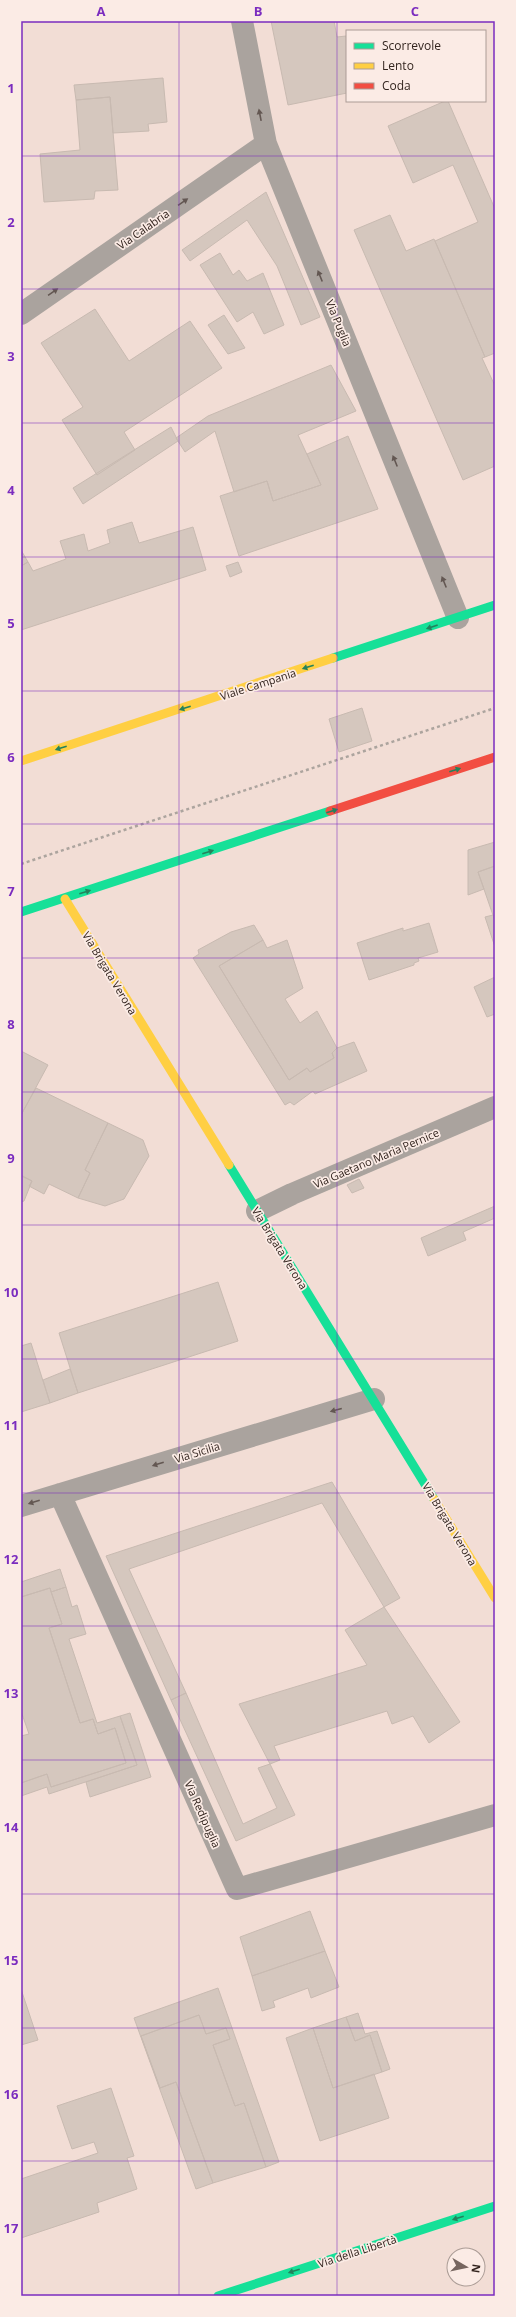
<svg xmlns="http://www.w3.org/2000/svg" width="516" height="2317" font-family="'Open Sans',sans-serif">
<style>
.building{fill:#d5c7be;stroke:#c8bab1}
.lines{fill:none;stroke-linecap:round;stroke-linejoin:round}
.path{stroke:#aca49e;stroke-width:2.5;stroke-dasharray:3 3;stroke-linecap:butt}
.street{stroke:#aaa39e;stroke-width:22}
.fast{stroke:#16e098;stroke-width:9}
.slow{stroke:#ffcf43;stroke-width:9}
.jam{stroke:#f24e42;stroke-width:9}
.oneway{fill:#635752}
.oneway2{fill:#24825c}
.grid{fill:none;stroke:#7b2cbf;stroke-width:1;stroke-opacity:0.55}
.labels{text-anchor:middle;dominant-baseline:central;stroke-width:3.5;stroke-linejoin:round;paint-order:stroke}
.street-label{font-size:11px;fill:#33251f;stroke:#fbebe5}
.neatline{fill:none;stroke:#7b2cbf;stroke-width:1.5}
.grid-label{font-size:13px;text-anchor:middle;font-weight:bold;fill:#7b2cbf}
</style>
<rect width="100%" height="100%" fill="#f2ddd5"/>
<path class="building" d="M271 21H334L337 37 346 36 347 41V93L288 105Z
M163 78 167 122 148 124 149 131 113 133 110 97 76 100 74 85Z
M110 97 118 190 95 191 94 199 44 202 40 154 80 150 76 100Z
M445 101H448L495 209V353L485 357 435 241 478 222 453 165 413 183 388 126Z
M266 192 320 317 301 325 277 266 247 220 190 261 182 250Z
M390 215 406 251 434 239 485 357 482 358 495 386V466L463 480 354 230Z
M220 253 233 275 239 270 247 281 263 273 284 325 264 334 253 312 237 322 200 265Z
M95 309 129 361 190 321 222 368 124 432 135 450 97 475 62 420 83 407 41 343Z
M224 315 245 348 228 354 208 325Z
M331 365 356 411 298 435 321 485 273 501 267 481 234 492 215 431 185 452 176 438 208 416Z
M171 427 178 441 83 504 73 488Z
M348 436 378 509 239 556 220 496 267 481 273 501 321 485 307 454Z
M132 522 139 543 193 527 206 570 21 630V566L28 562 33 571 66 559 60 541 84 534 88 551 110 543 107 530Z
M21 550 28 562 21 566Z
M238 562 242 572 230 577 226 566Z
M362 708 372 741 339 752 329 719Z
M495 842V866L478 872 484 889 468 895V850Z
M495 866V921L478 872Z
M493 915 495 921V947L485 917Z
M429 923 438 952 418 958 419 961 414 963V965L369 980 357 943 403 928V931Z
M254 925 263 940 219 966 289 1080 307 1068 310 1072 334 1058 332 1053 337 1048 354 1042 367 1071 315 1094 313 1091 294 1105 290 1102 285 1105 193 958 199 954 198 950 231 932Z
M263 940 267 948 287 940 303 988 285 999 300 1023 317 1011 337 1048 332 1053 334 1058 310 1072 307 1068 289 1080 219 966Z
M495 977V1014L487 1017 474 987Z
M21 1051 48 1065 21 1115Z
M36 1088 108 1123 85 1170 90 1173 78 1198 49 1184 44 1194 29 1186 32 1181 21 1175V1115Z
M108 1123 143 1140 149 1156 124 1199 105 1206 78 1198 90 1173 85 1170Z
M21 1176 32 1181 24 1201 21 1202Z
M359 1179 364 1188 352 1193 347 1185Z
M495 1206V1218L463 1232 466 1240 428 1256 421 1238Z
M218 1282 238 1341 78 1393 59 1333Z
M31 1343 50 1403 21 1412V1346Z
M70 1369 78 1393 50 1403 43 1380Z
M332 1482 400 1598 384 1607 322 1503 129 1569 186 1693 171 1700 106 1556Z
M60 1569 66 1587 51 1592 50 1588 21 1597V1582Z
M66 1587 72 1607 77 1605 86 1634 69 1639 97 1723 120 1716 137 1765 49 1794 47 1787 21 1796V1783L47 1774 51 1787 126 1763 115 1728 98 1734 93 1719 80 1723 49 1628 62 1624 51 1592Z
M50 1588 62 1624 49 1628 80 1723 93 1719 98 1734 115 1728 126 1763 51 1787 47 1774 21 1783V1736L29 1734 21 1711V1597Z
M384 1607 460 1722 429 1743 413 1716 392 1724 387 1711 274 1746 280 1760 270 1764 239 1704 367 1665 345 1630Z
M186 1693 243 1824 277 1808 258 1768 270 1764 295 1815 236 1841 171 1700Z
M130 1713 151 1777 90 1797 86 1782 137 1765 120 1716Z
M310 1911 325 1951 252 1976 240 1937Z
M325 1951 339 1987 311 1998 308 1988 273 2001 275 2007 262 2011 252 1976Z
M218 1988 279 2162 266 2167 244 2103 235 2106 213 2045 230 2039 226 2028 206 2034 199 2015 141 2036 160 2088 176 2082 213 2183 196 2189 134 2018Z
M21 1989 38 2040 21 2045Z
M358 2013 365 2034 377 2031 390 2069 382 2072 370 2035 355 2041 346 2017Z
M199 2015 206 2034 226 2028 230 2039 213 2045 235 2106 244 2103 266 2167 213 2183 176 2082 160 2088 141 2036Z
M346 2017 355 2041 370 2035 382 2072 333 2088 313 2028Z
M313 2028 333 2088 374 2074 389 2118 320 2141 286 2038Z
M111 2088 134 2156 127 2158 137 2189 97 2203 99 2212 21 2238V2179L98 2153 94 2142 72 2149 57 2106Z"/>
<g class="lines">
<path class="path" d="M21 864 495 708"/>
<path class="street" d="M242 21 266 144 458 618
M21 314 266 144
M257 1211 292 1194 495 1107
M60 1494 237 1889 495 1815
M21 1506 374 1399"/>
<path class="fast" d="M333 658 495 605
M21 912 330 811
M229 1165 434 1499
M218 2296 495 2206"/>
<path class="slow" d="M21 761 333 658
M65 899 229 1165
M434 1499 495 1598"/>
<path class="jam" d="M330 811 495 757"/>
</g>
<defs><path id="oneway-solid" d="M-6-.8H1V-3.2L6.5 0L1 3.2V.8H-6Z"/></defs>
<g class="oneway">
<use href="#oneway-solid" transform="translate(260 115) rotate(-101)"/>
<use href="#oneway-solid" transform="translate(183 202) rotate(-35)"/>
<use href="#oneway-solid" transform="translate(320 276) rotate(-112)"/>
<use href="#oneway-solid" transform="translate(53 292) rotate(-35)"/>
<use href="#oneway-solid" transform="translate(395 461) rotate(-112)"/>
<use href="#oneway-solid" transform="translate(444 582) rotate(-112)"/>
<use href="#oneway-solid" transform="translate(336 1410) rotate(165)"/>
<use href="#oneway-solid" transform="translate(158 1464) rotate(163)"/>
<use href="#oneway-solid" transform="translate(34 1502) rotate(163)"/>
</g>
<g class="oneway2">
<use href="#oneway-solid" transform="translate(432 627) rotate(161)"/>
<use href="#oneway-solid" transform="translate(308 667) rotate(162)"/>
<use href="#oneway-solid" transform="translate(185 708) rotate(162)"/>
<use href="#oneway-solid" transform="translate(61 748) rotate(162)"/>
<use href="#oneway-solid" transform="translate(455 770) rotate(-18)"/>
<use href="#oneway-solid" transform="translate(332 811) rotate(-18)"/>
<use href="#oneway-solid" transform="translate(208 852) rotate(-18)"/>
<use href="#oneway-solid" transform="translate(85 892) rotate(-18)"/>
<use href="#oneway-solid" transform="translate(458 2218) rotate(162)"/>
<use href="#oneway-solid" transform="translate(294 2271) rotate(162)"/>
</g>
<path class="grid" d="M179 21V2296M337 21V2296M21 156H495M21 289H495M21 423H495M21 557H495M21 691H495M21 824H495M21 958H495M21 1092H495M21 1225H495M21 1359H495M21 1493H495M21 1626H495M21 1760H495M21 1894H495M21 2028H495M21 2161H495"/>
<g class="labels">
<g class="street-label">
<text transform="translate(143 229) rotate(-35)">Via Calabria</text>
<text transform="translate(339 323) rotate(68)">Via Puglia</text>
<text transform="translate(258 684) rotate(-18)">Viale Campania</text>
<text transform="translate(110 973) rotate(59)">Via Brigata Verona</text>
<text transform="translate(376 1158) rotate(-23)">Via Gaetano Maria Pernice</text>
<text transform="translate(280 1248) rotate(58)">Via Brigata Verona</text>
<text transform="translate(197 1452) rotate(-17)">Via Sicilia</text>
<text transform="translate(450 1524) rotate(59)">Via Brigata Verona</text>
<text transform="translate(203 1814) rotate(66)">Via Redipuglia</text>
<text transform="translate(357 2251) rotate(-18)">Via della Libertà</text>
</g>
</g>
<rect width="516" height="2317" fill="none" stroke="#fbebe5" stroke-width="44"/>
<rect x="346" y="30" width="140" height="72" fill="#fbebe5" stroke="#ab9c96"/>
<rect x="354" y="43" width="20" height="6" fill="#16e098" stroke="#ab9c96"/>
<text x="382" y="50" font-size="12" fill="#33251f">Scorrevole</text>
<rect x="354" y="63" width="20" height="6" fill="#ffcf43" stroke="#ab9c96"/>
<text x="382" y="70" font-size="12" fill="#33251f">Lento</text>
<rect x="354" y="83" width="20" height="6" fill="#f24e42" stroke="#ab9c96"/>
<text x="382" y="90" font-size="12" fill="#33251f">Coda</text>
<g transform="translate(466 2267) rotate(99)"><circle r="19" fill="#fbebe5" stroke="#ab9c96"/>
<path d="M0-3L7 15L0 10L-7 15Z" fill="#76655f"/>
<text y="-6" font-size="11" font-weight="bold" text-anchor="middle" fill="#33251f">N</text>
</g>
<rect x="22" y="22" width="472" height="2273" class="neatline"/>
<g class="grid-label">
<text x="101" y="16">A</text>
<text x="258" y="16">B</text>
<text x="415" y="16">C</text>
<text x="11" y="93">1</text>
<text x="11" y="227">2</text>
<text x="11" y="361">3</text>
<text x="11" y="495">4</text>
<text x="11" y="628">5</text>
<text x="11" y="762">6</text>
<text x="11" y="896">7</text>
<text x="11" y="1029">8</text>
<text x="11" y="1163">9</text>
<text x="11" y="1297">10</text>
<text x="11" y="1430">11</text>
<text x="11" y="1564">12</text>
<text x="11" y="1698">13</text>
<text x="11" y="1832">14</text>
<text x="11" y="1965">15</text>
<text x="11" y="2099">16</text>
<text x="11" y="2233">17</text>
</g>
</svg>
